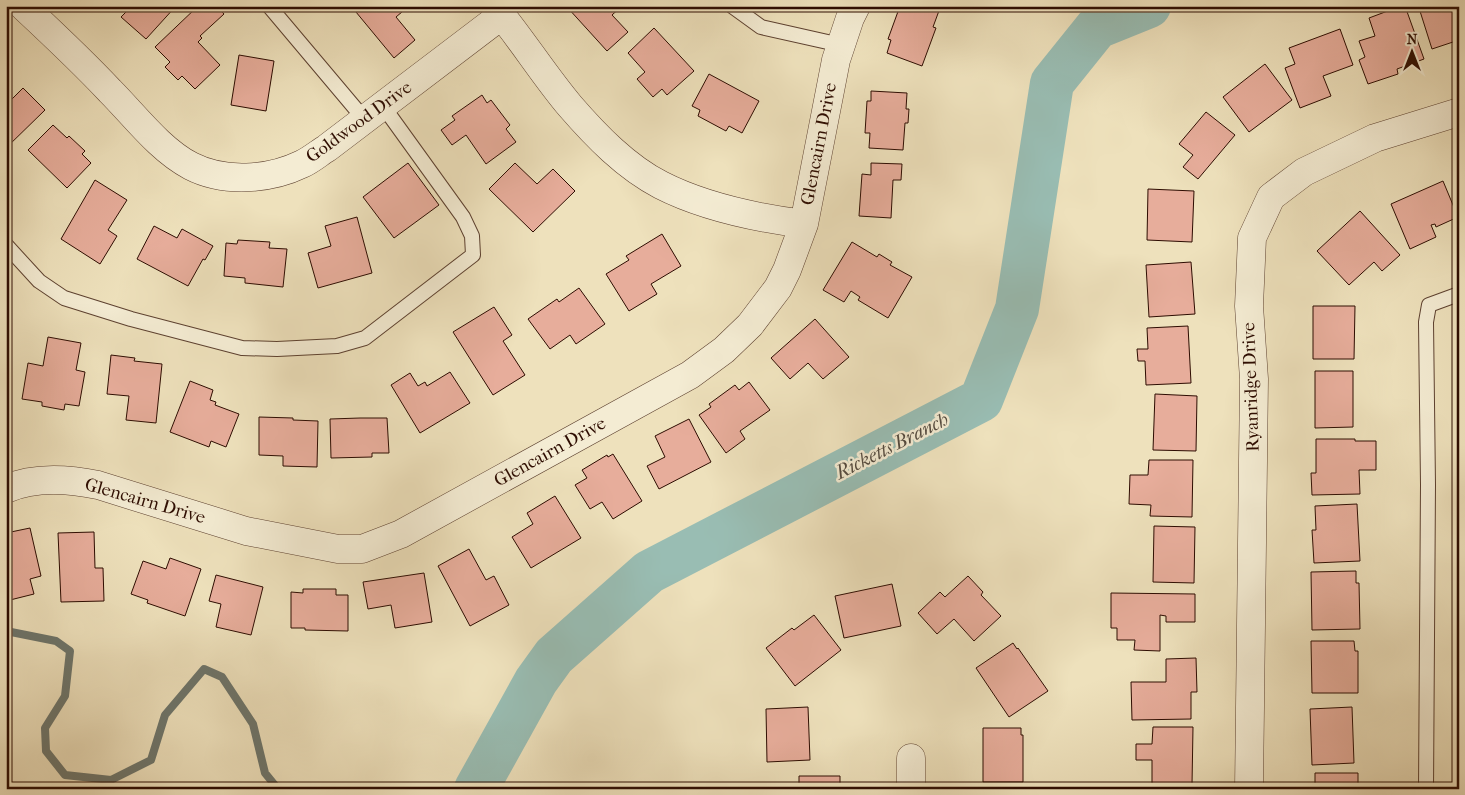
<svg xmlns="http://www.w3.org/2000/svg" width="1465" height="795" font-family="'IM FELL French Canon',serif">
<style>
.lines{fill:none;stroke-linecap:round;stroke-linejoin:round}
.stream{stroke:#6e766c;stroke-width:8}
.river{stroke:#99bdb3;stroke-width:44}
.building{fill:#e7ad9b;stroke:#2d0c01}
.service-casing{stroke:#5d4130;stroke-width:16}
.minor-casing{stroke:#5d4130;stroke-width:29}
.service{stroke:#f4ecd3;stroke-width:14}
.minor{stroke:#f4ecd3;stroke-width:28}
.labels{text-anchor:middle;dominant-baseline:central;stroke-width:5;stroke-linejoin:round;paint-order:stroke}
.street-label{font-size:18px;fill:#2d0c01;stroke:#f4ecd3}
.water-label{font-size:19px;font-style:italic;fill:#534a3f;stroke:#f4ecd3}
</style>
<rect width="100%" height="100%" fill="#eee1bc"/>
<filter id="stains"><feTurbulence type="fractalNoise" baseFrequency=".004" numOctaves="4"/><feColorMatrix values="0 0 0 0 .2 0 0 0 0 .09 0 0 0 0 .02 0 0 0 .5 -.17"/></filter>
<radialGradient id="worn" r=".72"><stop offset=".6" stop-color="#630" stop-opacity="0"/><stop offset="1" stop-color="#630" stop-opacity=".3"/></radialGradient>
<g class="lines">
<path class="stream" d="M6 631 56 641 70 651 65 696 45 728 46 751 65 775 111 780 151 760 165 715 204 669 222 677 253 724 265 773 278 789"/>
<path class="river" d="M476 789 536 681 554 656 649 572 981 400 1017 309 1052 83 1097 27 1149 6"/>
</g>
<path class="building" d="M123 6H176L146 39 121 17 128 10Z
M198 6H217L224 14 200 36 202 38 198 42 220 65 195 89 182 76 178 80 165 67 170 62 155 47Z
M351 6H409L396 17 415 40 394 58Z
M568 6H622L612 15 628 32 607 51 567 7Z
M900 6H934L940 8 933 27 936 28 922 66 887 53 891 40 888 39Z
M1401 6H1405L1424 59 1397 69 1398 74 1368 84 1359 60 1365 57 1359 41 1375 36 1369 18Z
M1422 6H1459V40L1432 49 1419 8Z
M654 28 694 71 667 95 662 89 653 97 637 79 645 72 628 53Z
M1340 29 1353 65 1323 76 1331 96 1300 108 1285 68 1295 64 1289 48Z
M239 55 274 61 266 111 231 105Z
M1265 64 1292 100 1249 132 1223 97Z
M709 74 759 101 742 133 729 126 726 131 698 116 700 110 692 106Z
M23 88 45 110 6 148V103L7 104Z
M871 91 907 93 906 109H909L908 123H905L903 150 869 148 870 133H865L867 101H871Z
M482 95 487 103 491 100 510 125 506 129 516 142 486 164 466 135 452 145 441 130 455 120 452 116Z
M1206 112 1235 135 1198 179 1183 167 1193 155 1179 144Z
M53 125 67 138 69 136 85 151 82 154 91 163 67 188 28 150Z
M408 163 439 205 394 238 363 197Z
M515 163 537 184 553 169 575 191 533 232 489 189Z
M871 163 902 164 901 180H893L891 218 859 216 862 174 871 175Z
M95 180 127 200 108 230 117 236 100 264 61 239Z
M1443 181 1458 217 1436 227 1435 224 1431 225 1436 237 1410 249 1391 204Z
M1148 189 1194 191 1192 242 1147 240Z
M1360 211 1400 255 1382 271 1374 262 1349 285 1317 251Z
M357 217 372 273 318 288 308 253 331 246 325 226Z
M154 226 177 238 182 229 213 246 205 260 203 259 188 286 137 259Z
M662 234 681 266 651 284 657 294 629 311 606 274 629 260 626 256Z
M238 240 270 242 269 248 287 249 283 287 245 283V278L224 276 226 243 237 244Z
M852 242 877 257 879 254 892 262 890 265 912 277 888 318 858 300 860 297 851 291 844 302 823 290Z
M1191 262 1195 314 1149 317 1146 265Z
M579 288 605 324 576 344 570 335 550 349 528 319 557 299 559 302Z
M1313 306H1355L1354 359H1313Z
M494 307 512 335 503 341 525 375 493 395 453 332Z
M815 319 849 357 823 379 808 363 790 379 771 358Z
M1188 326 1191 383 1146 385 1145 361H1138L1137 349H1148L1147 328Z
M48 337 81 343 76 370 85 372 79 406 65 404 64 410 42 406V402L22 399 28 363 43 366Z
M111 355 135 358 134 361 162 364 156 423 126 420 129 396 107 394Z
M1315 371H1353V427L1315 428Z
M450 372 470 403 420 433 391 385 410 373 418 386 425 382 427 386Z
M190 381 213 390 210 400 216 402 215 405 239 414 226 447 211 441 209 447 170 432Z
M749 382 770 410 740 431 745 439 726 453 699 415 711 407 709 404 735 385 739 390Z
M1155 394 1197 396 1196 451 1153 450Z
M259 417 293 418V420L318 421 317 467 283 466V456L259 455Z
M360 418H387L389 453H372V457L331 458 330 419Z
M689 419 711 462 659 489 647 466 665 457 655 436Z
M1316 439H1355V441H1376V470H1359L1360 494 1312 495 1311 473H1316Z
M613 454 642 501 613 519 602 502 590 509 575 485 587 478 582 470 607 455 608 457Z
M1149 460H1193L1192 517 1150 516 1151 505 1129 504 1130 475H1148Z
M555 496 581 538 531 568 512 537 533 524 527 513Z
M1357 504 1360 561 1314 563 1312 530H1316L1315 506Z
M1154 526 1195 527 1194 583 1153 582Z
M30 528 41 576 30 579 34 594 10 600 6 581V533Z
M94 532 95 568H103L104 601 61 602 58 533Z
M469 549 486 580 494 576 509 605 470 626 438 566Z
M170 558 201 569 185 616 147 603 148 600 131 594 143 561 166 569Z
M1356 571V583H1359L1360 629 1312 630 1311 572Z
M424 573 432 622 395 628 391 605 368 609 363 582Z
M216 575 263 587 251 635 216 627 221 604 209 601Z
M968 576 983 592 981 595 1001 616 974 641 954 619 937 634 918 613 940 592 945 597Z
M892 584 901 626 844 638 835 596Z
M303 589H336V595H348V631L305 630V628H291V592L303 593Z
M1111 593 1195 594V622H1166V616L1160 615V651L1134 650 1135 640H1117V628H1111Z
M814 615 841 650 795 686 766 648 792 628 794 630Z
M1311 641H1354L1355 651H1358V693H1312Z
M1013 643 1017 649 1018 648 1048 691 1009 717 976 668Z
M1196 658 1197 692H1191V719L1132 720 1131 682H1166V659Z
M808 707 810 760 767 762 766 709Z
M1352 707 1354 763 1312 765 1310 709Z
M1153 727H1193L1192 785 1152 784V760H1136V744H1152Z
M983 728H1021V735H1023V782H983Z
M1315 773H1358V789H1315Z
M799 776H840V789H799Z"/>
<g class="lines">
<g class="service-casing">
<path id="service" d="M269 6 365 120
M732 6 761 27 841 45
M6 245 39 281 64 298 131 319 242 348 277 349 337 346 365 338 473 255 472 236 463 217 383 106
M1426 789 1428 485 1426 322 1429 305 1459 294"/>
</g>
<g class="minor-casing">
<path id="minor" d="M23 6C53 34 82 61 110 91 134 115 160 150 191 166 224 183 269 180 302 164 311 160 319 153 327 148L502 15
M494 6C521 38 543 74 570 106 596 136 626 167 661 185 702 206 758 218 804 224
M6 489C35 476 69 479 98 485L246 531 338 549H362L401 534 690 375 724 350 750 325 778 288 787 270 804 224 836 60 850 18 856 6
M911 789V758
M1249 789 1254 379 1249 306 1252 238 1271 197 1304 172 1375 138 1459 112"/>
</g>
<use href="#service" class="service"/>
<use href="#minor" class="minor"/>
</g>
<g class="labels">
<g class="street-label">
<text transform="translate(359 122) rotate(-36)">Goldwood Drive</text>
<text transform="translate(819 144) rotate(-79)">Glencairn Drive</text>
<text transform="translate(1251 387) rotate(-92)">Ryanridge Drive</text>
<text transform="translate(550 452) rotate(-29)">Glencairn Drive</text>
<text transform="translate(145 501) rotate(16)">Glencairn Drive</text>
</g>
<g class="water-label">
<text transform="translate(892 446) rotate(-27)">Ricketts Branch</text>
</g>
</g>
<rect width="1465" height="795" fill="none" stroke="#eee1bc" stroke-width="25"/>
<rect x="8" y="8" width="1450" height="780" fill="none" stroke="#2d0c01" stroke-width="2.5"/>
<rect x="12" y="12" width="1440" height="770" fill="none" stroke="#2d0c01"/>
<g transform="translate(1412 52)" stroke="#f4ecd3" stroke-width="4" paint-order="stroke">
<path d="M0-4L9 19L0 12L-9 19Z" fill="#2d0c01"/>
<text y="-8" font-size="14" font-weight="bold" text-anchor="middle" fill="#2d0c01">N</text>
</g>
<rect width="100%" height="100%" filter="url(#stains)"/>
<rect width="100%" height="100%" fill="url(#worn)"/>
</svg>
